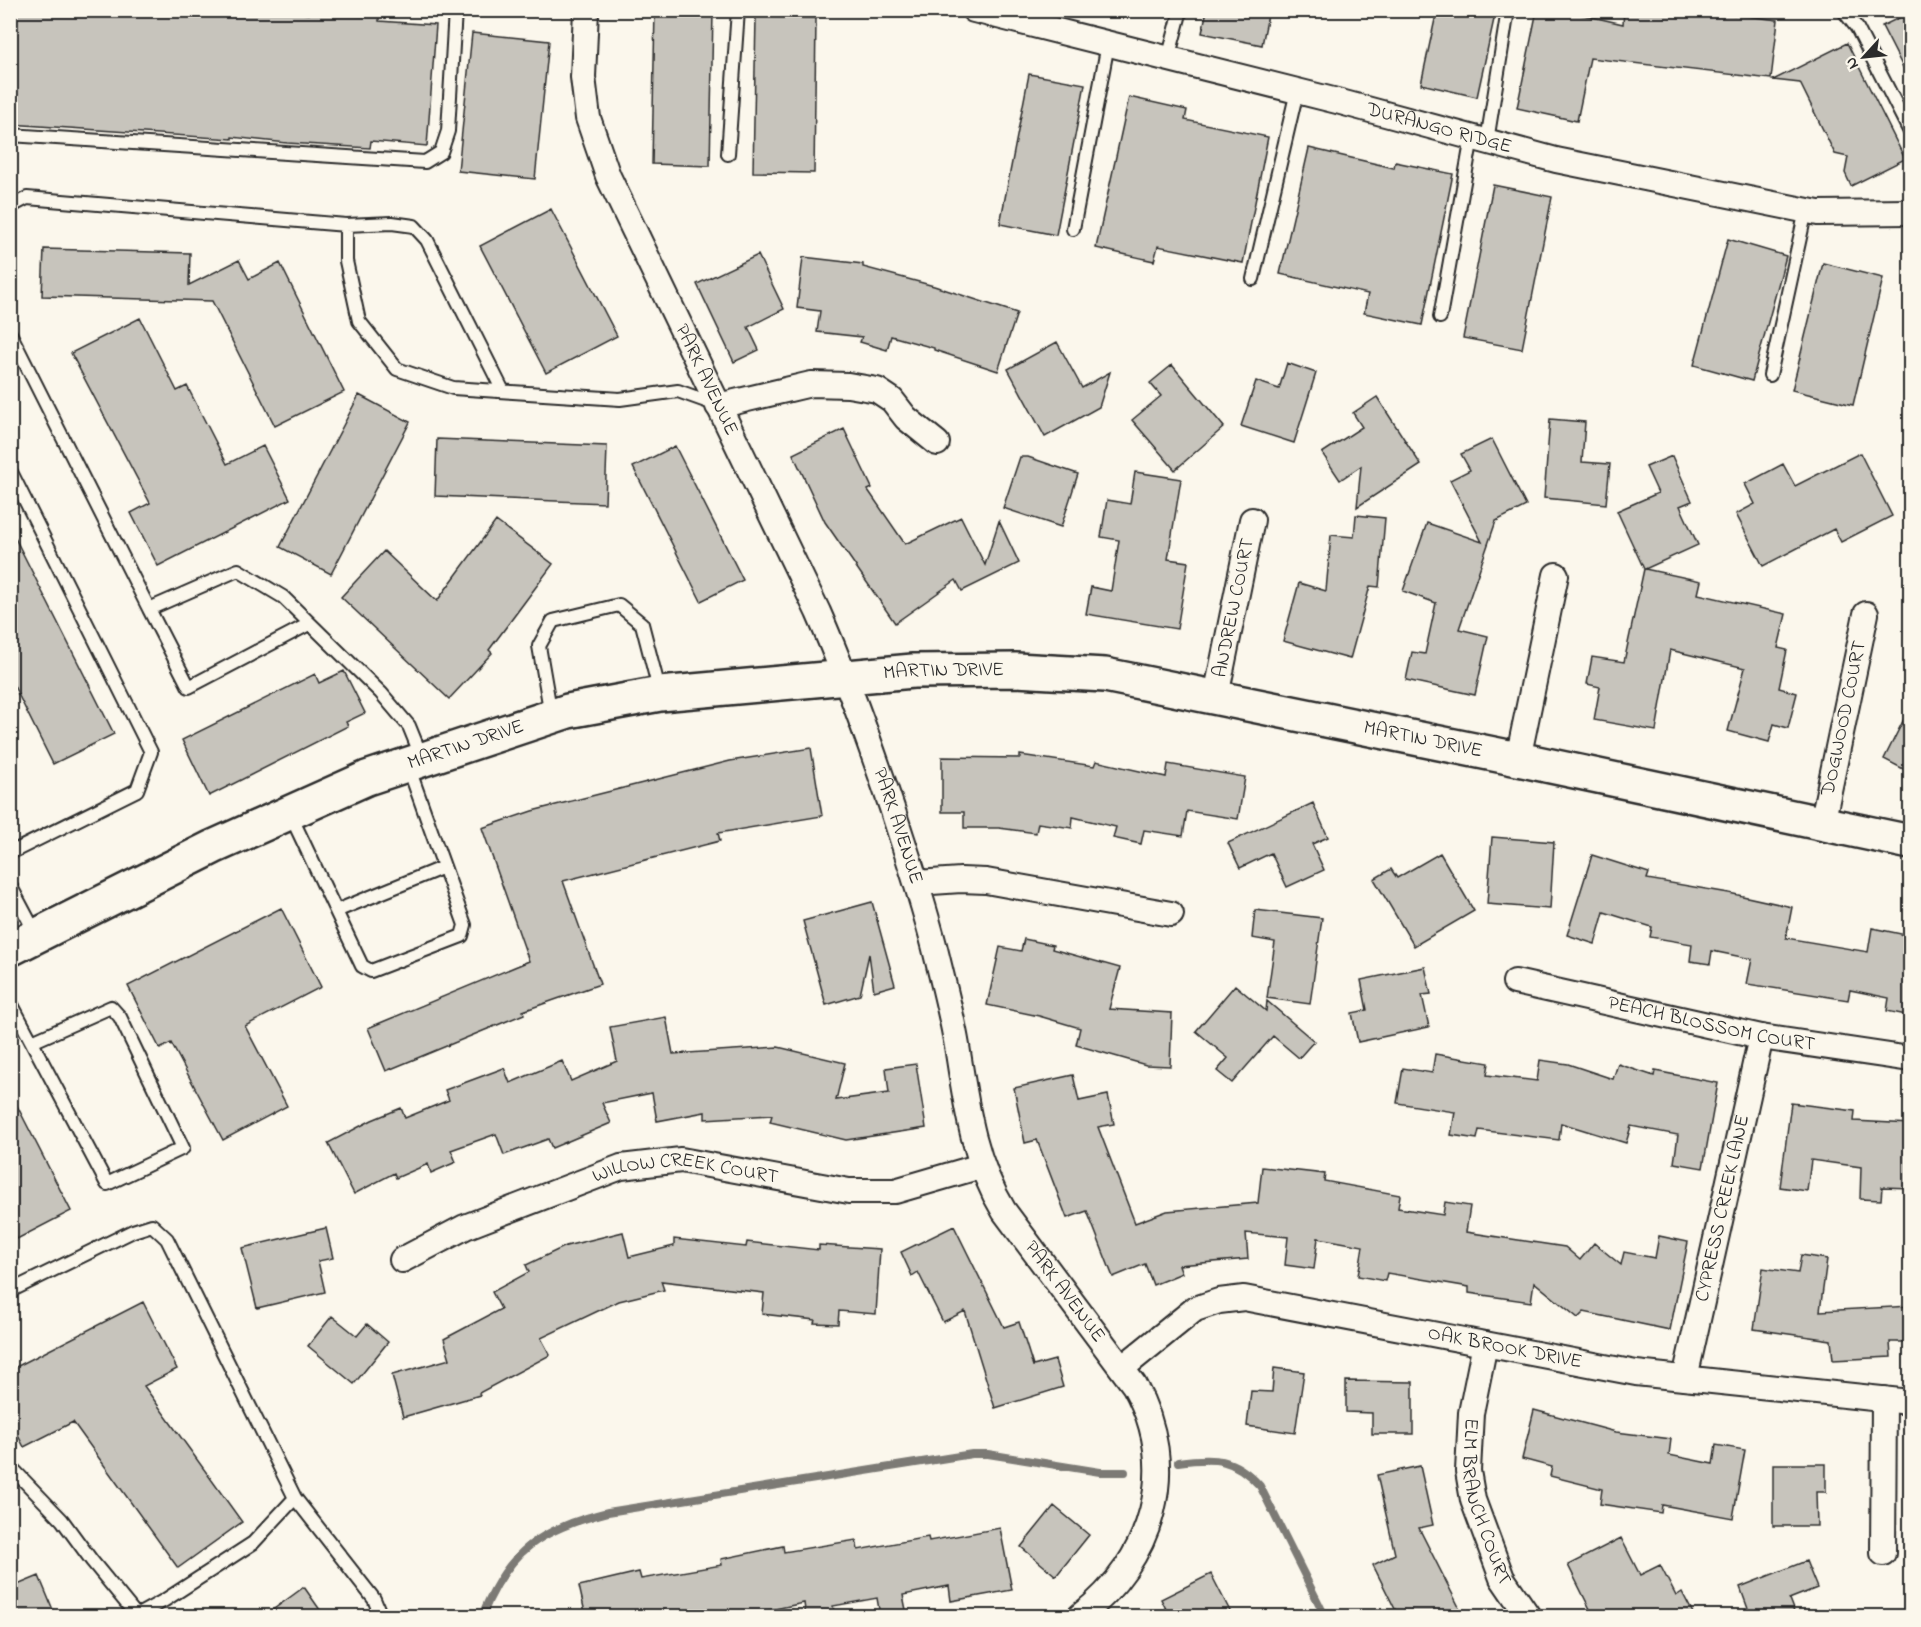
<svg xmlns="http://www.w3.org/2000/svg" width="1921" height="1627" font-family="'Indie Flower',sans-serif">
<style>
.lines{fill:none;stroke-linecap:round;stroke-linejoin:round}
.stream{stroke:#7b7a75;stroke-width:8}
.building{fill:#c7c4bc;stroke:#2b2b2b;stroke-width:1.5}
.lane-casing{stroke:#2b2b2b;stroke-width:16}
.street-casing{stroke:#2b2b2b;stroke-width:28}
.secondary-casing{stroke:#2b2b2b;stroke-width:38}
.lane{stroke:#fbf7ec;stroke-width:12}
.street{stroke:#fbf7ec;stroke-width:24}
.secondary{stroke:#fbf7ec;stroke-width:33}
.labels{text-anchor:middle;dominant-baseline:central;stroke-width:5;stroke-linejoin:round;paint-order:stroke}
.street-label{font-size:20px;fill:#2b2b2b;stroke:#fbf7ec}
</style>
<rect width="100%" height="100%" fill="#fbf7ec"/>
<filter id="ink" filterUnits="userSpaceOnUse"><feTurbulence type="fractalNoise" baseFrequency=".0167" numOctaves="2"/><feDisplacementMap in="SourceGraphic" scale="12" xChannelSelector="R" yChannelSelector="G"/><feConvolveMatrix kernelMatrix="1 2 1 2 8 2 1 2 1" color-interpolation-filters="sRGB"/></filter>
<g filter="url(#ink)">
<g class="lines">
<path class="stream" d="M1178 1462C1214 1457 1234 1457 1260 1486L1325 1616
M482 1616C508 1550 541 1529 608 1512L972 1454H988L1100 1472H1125"/>
</g>
<path class="building" d="M10 10H274L309 14V12L379 17V21L436 25 427 146 371 141 370 148 287 143 232 137V139L10 124Z
M655 10 713 11 710 166 652 164Z
M1207 10H1269L1262 45 1202 33Z
M1437 10H1496L1477 97 1421 84Z
M1537 10H1562L1623 24 1624 10H1698L1778 20 1771 79 1590 58 1577 121 1517 108Z
M1911 12V83L1882 26Z
M756 17 816 18 814 173 753 172Z
M472 33 549 41 535 179 458 171Z
M1847 43 1905 159 1851 186 1845 173 1848 157 1835 154 1800 83 1773 80Z
M1029 74 1085 84 1056 235 1000 224Z
M1129 97 1187 110 1185 120 1268 137 1243 263 1158 246 1154 261 1096 248Z
M1309 148 1394 168 1395 162 1453 174 1422 325 1364 313 1368 294 1280 274Z
M1493 185 1552 197 1522 349 1463 338Z
M551 209 617 336 546 373 480 246Z
M1728 239 1786 256 1752 381 1694 365Z
M44 249 190 253 189 285 239 260 249 279 280 263 344 392 275 426 212 301 42 296Z
M758 255 784 309 748 327 759 350 734 362 697 284Z
M803 257 863 264V267L934 286 1017 313 998 371 934 350V348L891 336 887 350 860 342 862 337 817 332 820 311 797 308Z
M1823 263 1883 278 1853 405 1792 390Z
M140 318 177 391 187 386 227 464 263 446 290 499 158 566 131 513 150 503 71 353Z
M1057 342 1082 388 1110 372 1099 407 1045 437 1008 369Z
M1287 363 1316 373 1294 443 1241 426 1256 381 1279 389Z
M1172 365 1224 427 1175 470 1132 420 1161 396 1150 383Z
M359 395 410 422 331 574 280 547Z
M1377 397 1421 465 1357 507 1361 466 1340 480 1322 453 1362 427 1353 413Z
M1550 419 1585 422 1582 462 1610 464 1606 504 1544 498Z
M844 429 872 488 868 490 905 544 961 517 985 565 999 521 1019 563 962 591 956 580 895 623 825 522 793 454Z
M437 439 607 446 605 503 435 496Z
M1492 439 1526 506 1496 521 1459 629 1488 636 1475 695 1406 680 1412 652 1425 654 1436 603 1403 591 1427 523 1482 542 1450 480 1470 470 1461 454Z
M675 446 743 580 701 601 633 467Z
M1860 453 1892 516 1841 542 1834 529 1763 566 1736 514 1755 504 1745 484 1783 464 1795 486Z
M1672 456 1692 501 1680 506 1698 545 1645 569 1701 581 1698 594 1786 614 1778 648 1787 650 1779 688 1797 693 1788 728 1774 724 1769 742 1728 731 1745 668 1670 650 1656 731 1594 720 1600 687 1587 684 1592 657 1624 662 1644 569 1617 511 1658 493 1646 467Z
M1020 457H1028L1078 474 1061 527 1003 508Z
M1135 472 1181 479 1168 559 1188 562 1177 629 1086 614 1091 587 1111 591 1119 540 1101 537 1107 500 1130 504Z
M1356 515 1385 518 1379 587 1370 586 1350 659 1283 641 1299 583 1326 591 1331 535 1354 537Z
M496 521 553 564 489 650 492 653 449 699 341 597 384 551 437 601Z
M10 528 114 734 53 764 10 678Z
M344 671 365 713 346 722 348 726 209 796 182 740 315 674 319 683Z
M1911 705V773L1884 759Z
M811 748 822 816 718 833 720 841 563 881 600 984 523 1011 524 1014 386 1071 368 1028 529 961 482 828 532 811 730 761Z
M1020 755 1094 766 1096 761 1166 777 1168 764 1245 777 1238 819 1187 811 1183 836 1144 830 1141 844 1113 838 1116 827 1073 817 1072 828 1038 823 1036 833 999 828H964V812H942V757L1020 758Z
M1313 803 1328 837 1312 844 1324 870 1287 887 1271 853 1240 868 1228 843Z
M1492 837 1554 842 1550 909 1487 904Z
M1440 853 1474 911 1414 946 1374 879 1391 869 1397 878Z
M1592 855 1649 873 1647 879 1729 893 1792 907 1786 938 1868 952 1872 928 1911 936V1016L1887 1011 1889 998 1850 990 1848 1000 1747 984 1752 959 1712 951 1710 964 1690 961 1692 944 1650 937 1652 927 1604 912 1595 944 1567 935Z
M872 902 895 985 874 991 869 954 860 995 826 1005 803 921Z
M281 908 321 987 245 1026 287 1106 223 1140 171 1043 160 1049 128 986Z
M1255 910 1322 918 1310 1004 1267 998 1275 942 1252 938Z
M1024 939 1053 945 1052 949 1120 968 1109 1009 1172 1013 1170 1066 1146 1065 1076 1045 1080 1028 1039 1016 987 1005 1000 947 1021 951Z
M1425 967 1431 994 1422 995 1429 1027 1358 1042 1352 1013 1367 1010 1361 980Z
M1235 985 1266 1011 1267 1001 1314 1041 1299 1058 1273 1036 1232 1083 1217 1071 1228 1058 1196 1031Z
M666 1017 673 1054 778 1047 845 1063 836 1100 889 1093 886 1068 916 1064 926 1128 846 1140 770 1122 772 1115 705 1119V1112L657 1121 652 1093 602 1103 611 1123 552 1148 548 1139 504 1155 496 1134 451 1150 456 1162 431 1173 428 1164 396 1178 394 1173 354 1194 328 1143 372 1120 401 1108 405 1118 449 1100 445 1090 504 1068 510 1083 562 1061 571 1081 617 1061 610 1027Z
M1435 1054 1489 1063 1487 1075 1537 1081 1540 1060 1568 1064 1613 1079 1618 1064 1654 1076 1655 1071 1718 1083 1703 1168 1674 1163 1678 1135 1631 1126 1626 1143 1561 1123 1559 1140 1479 1130 1477 1139 1451 1135 1455 1112 1397 1103 1403 1068 1432 1073Z
M1073 1075 1079 1101 1108 1095 1114 1124 1098 1127 1135 1223 1167 1211 1258 1203 1262 1167 1325 1174 1324 1181 1400 1195 1398 1208 1443 1215 1445 1202 1470 1206 1466 1232 1565 1247 1580 1260 1594 1243 1621 1265 1624 1252 1655 1258 1659 1236 1688 1242 1670 1330 1584 1312 1578 1318 1534 1282 1531 1302 1469 1293V1287L1387 1273 1385 1281 1358 1276 1363 1246 1318 1238 1314 1269 1285 1265 1288 1237 1246 1233 1248 1259 1179 1265 1182 1273 1153 1285 1145 1264 1113 1277 1087 1211 1067 1218 1037 1140 1025 1143 1014 1088Z
M10 1092 71 1211 17 1239 10 1227Z
M1791 1103 1855 1111 1854 1121 1911 1124V1188L1882 1187 1881 1200 1860 1199 1861 1167 1811 1160 1807 1191 1780 1187Z
M954 1226 1004 1327 1019 1322 1033 1366 1055 1360 1063 1387 995 1408 965 1311 943 1322 918 1272 912 1276 901 1252Z
M326 1228 333 1258 318 1261 325 1292 257 1308 242 1248Z
M623 1232 629 1257 674 1246V1239L746 1247 747 1242 819 1250V1245L880 1249 876 1314 839 1311 838 1324 814 1323 815 1320 762 1314 764 1293 661 1281 664 1290 619 1301 541 1338 550 1355 479 1393 480 1395 403 1417 392 1375 450 1359 444 1339 501 1309 492 1292 529 1272 526 1265 566 1246Z
M1801 1255 1827 1259 1820 1311 1911 1306V1342H1890L1891 1357 1833 1360 1831 1340 1754 1329 1763 1268 1798 1273Z
M143 1302 177 1369 144 1386 242 1522 178 1568 73 1422 24 1447 10 1420V1370Z
M332 1316 357 1336 367 1324 388 1342 354 1384 308 1346Z
M1274 1368 1304 1372 1295 1433 1247 1426 1251 1391 1272 1392Z
M1346 1381 1413 1382V1434H1372V1413L1346 1412Z
M1534 1410 1616 1432 1671 1439 1669 1455 1713 1464 1716 1445 1745 1450 1733 1518 1662 1505 1661 1513 1600 1504 1602 1489 1550 1476 1552 1467 1522 1459Z
M1773 1464H1826V1492H1816L1817 1526H1773Z
M1420 1466 1433 1525 1419 1528 1464 1617H1399L1373 1565 1395 1554 1377 1475Z
M1054 1506 1089 1535 1056 1576 1021 1547Z
M1000 1528 1012 1590 951 1601 949 1586 903 1595 906 1610 880 1615 877 1598 833 1606 835 1617H806L804 1603 760 1612 761 1617H586L579 1586 639 1572 641 1579 722 1565 721 1559 783 1546 784 1552 856 1540 858 1550 928 1537 929 1541Z
M1621 1538 1640 1575 1660 1565 1676 1596 1682 1592 1695 1617H1594L1568 1565Z
M1806 1561 1817 1588 1789 1599 1796 1617H1751L1740 1587Z
M1211 1574 1233 1617H1170L1161 1599Z
M39 1576 56 1617H10V1588Z
M304 1587 325 1617H263Z"/>
<g class="lines">
<g class="lane-casing">
<path id="lane" d="M1843 10 1857 28 1910 132
M1168 59 1181 10
M10 135 425 162 441 152 448 131 455 10
M1487 141 1508 10
M728 154 738 10
M10 207 27 198 346 225V261L359 321 397 369 453 388 620 399 678 391 717 405
M346 225 392 223 414 226 427 240 503 391
M1073 229 1108 44
M1253 279 1297 91
M1440 317 1472 137
M10 333 149 609 238 570 283 597 381 693 409 726 422 758
M1770 375 1806 210
M10 470 151 752 137 790 10 853
M149 609 189 687 309 624
M551 715 539 646 553 621 619 605 642 624 660 693
M290 814 362 966 371 971 462 936 465 925 408 766
M10 885 36 934
M336 911 444 867
M10 1001 107 1184 183 1148 120 1017 111 1007 32 1042
M10 1291 133 1231 152 1225 167 1239 295 1498 374 1599 381 1616
M10 1466 62 1520 92 1561 137 1616
M136 1616 165 1600 253 1543 295 1498"/>
</g>
<g class="street-casing">
<g id="street">
<path id="s1" d="M586 10 583 77 588 118 608 176 818 612C847 678 869 740 892 808 908 858 925 906 937 957 944 986 952 1016 957 1046 966 1104 973 1160 1004 1211L1134 1385C1181 1469 1153 1560 1080 1616"/>
<path id="s2" d="M974 10 1337 101 1556 160 1818 213 1910 212"/>
<path d="M718 406 811 384 848 385 877 390 892 400 906 418 937 443"/>
<path id="s3" d="M1216 696 1252 520"/>
<path d="M1518 759 1556 575"/>
<path id="s4" d="M1822 824 1866 614"/>
<path d="M917 883 961 880 986 881 1171 914"/>
<path id="s5" d="M1515 982 1761 1037 1910 1059"/>
<path id="s6" d="M402 1260 465 1227 621 1167 681 1160 849 1191H895L981 1166"/>
<path id="s7" d="M1485 1344 1471 1413 1468 1471 1473 1500 1502 1578 1528 1616"/>
<path id="s8" d="M1122 1368 1195 1309 1219 1301 1244 1298 1636 1373 1910 1402"/>
<path id="s9" d="M1685 1378 1761 1037"/>
<path d="M1883 1553 1884 1399"/>
</g>
</g>
<g class="secondary-casing">
<g id="secondary">
<path id="s10" d="M10 949 213 847 367 778 568 711 660 694 913 671 1016 670 1105 675 1518 759 1910 842"/>
</g>
</g>
<use href="#lane" class="lane"/>
<use href="#street" class="street"/>
<use href="#secondary" class="secondary"/>
</g>
</g>
<g class="labels">
<g class="street-label">
<text stroke="none"><textPath href="#s2" startOffset="480">DURANGO RIDGE</textPath></text>
<text stroke="none"><textPath href="#s1" startOffset="396">PARK AVENUE</textPath></text>
<text stroke="none"><textPath href="#s3" startOffset="90">ANDREW COURT</textPath></text>
<text stroke="none"><textPath href="#s10" startOffset="986">MARTIN DRIVE</textPath></text>
<text stroke="none"><textPath href="#s4" startOffset="108">DOGWOOD COURT</textPath></text>
<text stroke="none"><textPath href="#s10" startOffset="1472">MARTIN DRIVE</textPath></text>
<text stroke="none"><textPath href="#s10" startOffset="500">MARTIN DRIVE</textPath></text>
<text stroke="none"><textPath href="#s1" startOffset="882">PARK AVENUE</textPath></text>
<text stroke="none"><textPath href="#s5" startOffset="201">PEACH BLOSSOM COURT</textPath></text>
<text stroke="none"><textPath href="#s6" startOffset="303">WILLOW CREEK COURT</textPath></text>
<text stroke="none"><textPath href="#s9" startOffset="174">CYPRESS CREEK LANE</textPath></text>
<text stroke="none"><textPath href="#s1" startOffset="1384">PARK AVENUE</textPath></text>
<text stroke="none"><textPath href="#s8" startOffset="410">OAK BROOK DRIVE</textPath></text>
<text stroke="none"><textPath href="#s7" startOffset="162">ELM BRANCH COURT</textPath></text>
</g>
</g>
<rect width="1921" height="1627" fill="none" stroke="#fbf7ec" stroke-width="36"/>
<rect x="18" y="18" width="1885" height="1591" fill="none" stroke="#2b2b2b" stroke-width="2" filter="url(#ink)"/>
<g transform="translate(1864 57) rotate(243)" stroke="#fbf7ec" stroke-width="4.5" paint-order="stroke">
<path d="M0-4.5L10 22L0 15L-10 22Z" fill="#2b2b2b"/>
<text y="-9" font-size="16" font-weight="bold" text-anchor="middle" fill="#2b2b2b">N</text>
</g>
</svg>
